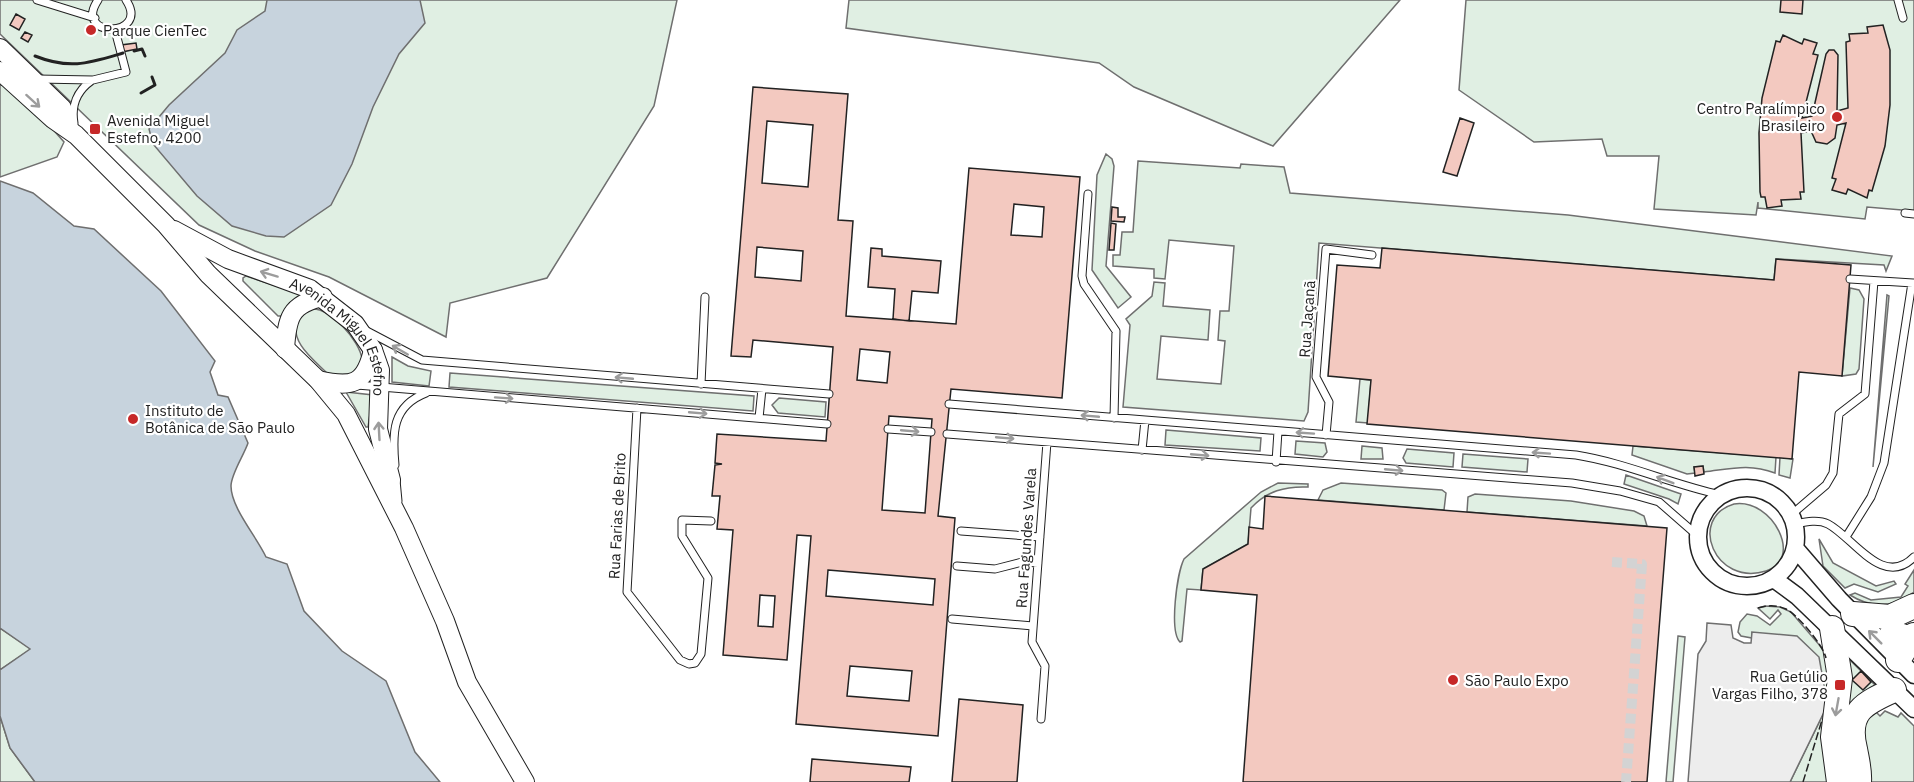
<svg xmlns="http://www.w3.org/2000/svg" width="1914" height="782" font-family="'IBM Plex Sans',sans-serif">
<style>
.green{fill:#e0efe3;stroke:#6f6f6f;stroke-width:1.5}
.parking{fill:#ededed;stroke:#6f6f6f;stroke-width:1.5}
.water{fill:#c7d3dd;stroke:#6f6f6f;stroke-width:1.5}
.building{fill:#f3c9c0;stroke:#222;stroke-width:1.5;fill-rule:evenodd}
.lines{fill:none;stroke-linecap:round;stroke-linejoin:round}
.pedestrian-tunnel{stroke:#d3d3d3;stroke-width:10;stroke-dasharray:10 5;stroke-linecap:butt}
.service-casing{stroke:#222;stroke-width:9}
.tertiary-casing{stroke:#222;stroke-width:19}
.secondary-casing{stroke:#222;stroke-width:20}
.motorway-casing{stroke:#222;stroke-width:26}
.service{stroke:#fff;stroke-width:7}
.tertiary{stroke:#fff;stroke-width:16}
.secondary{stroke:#fff;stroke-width:18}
.motorway{stroke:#fff;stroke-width:24}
.fence{stroke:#222;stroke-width:1.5;stroke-dasharray:8 3;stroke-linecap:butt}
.wall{stroke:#222;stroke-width:3}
.oneway{stroke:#9c9c9c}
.poi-dot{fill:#c62828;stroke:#fff;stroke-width:2}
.labels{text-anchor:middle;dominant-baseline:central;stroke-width:4.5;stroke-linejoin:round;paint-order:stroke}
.poi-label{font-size:15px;fill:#222;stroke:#fff;text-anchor:start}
.street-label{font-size:15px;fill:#222;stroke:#fff}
</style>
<rect width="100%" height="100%" fill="#fff"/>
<path class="green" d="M0 0H677L654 106 547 278 450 303 446 337 329 277 255 251 199 225 0 34Z
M849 0H1400L1273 146 1134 87 1099 63 846 28Z
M1466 0H1914V211L1867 207 1865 219 1758 208V202L1756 215 1654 209 1659 156H1607L1602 139 1534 142 1459 90Z
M0 84 18 90 64 142 57 157 0 177Z
M1106 154 1112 159 1114 166 1106 266 1131 297 1118 308 1092 270 1097 175Z
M1138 161 1240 168 1241 164 1284 167 1290 193 1568 215 1892 256 1886 271 1884 265 1776 259 1774 280 1319 243 1308 412 1304 421 1123 407 1130 325 1126 319 1152 296 1154 282 1165 283 1163 306 1210 310 1208 340 1161 336 1157 379 1221 384 1225 341 1218 340 1220 311H1229L1234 246 1169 240 1165 279 1154 278V269L1113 266V255H1120L1122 232H1133Z
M246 276 301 294V297L282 316H278L243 281V278Z
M1850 288 1859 290 1864 299 1859 369 1856 374 1842 376Z
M1887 295 1889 296 1873 467Z
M311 309C330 307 360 341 362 359L355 374 329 375C312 358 291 344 296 319Z
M392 357 408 366 431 371 429 386 392 382Z
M450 373 754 396 753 411 449 387Z
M1360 379 1371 380 1368 423 1356 422Z
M346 392 373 395 368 427H366Z
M779 398 826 402 825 417 778 413 772 405Z
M1166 430 1261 438 1260 451 1165 445Z
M1296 441 1325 443 1327 452 1323 457 1295 454Z
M1362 446 1382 448 1383 459H1361Z
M1633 446 1776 457 1775 473C1749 463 1730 469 1704 472L1703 466 1694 467 1695 473 1687 474 1632 455Z
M1407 449 1454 453 1453 467 1406 463 1403 458Z
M1463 454 1528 459 1527 472 1462 467Z
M1780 457 1793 459 1790 478 1779 475Z
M1626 475 1681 494 1678 504 1669 499 1624 484Z
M1278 483 1308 484V487C1285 486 1267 491 1251 508L1248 544 1203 569 1201 590 1187 589 1182 641 1180 642C1169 631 1177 573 1184 559L1261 492Z
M1341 483 1442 490 1446 493 1444 510 1318 500 1323 490Z
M1475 494 1571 501 1634 511 1644 516 1647 526 1467 512 1468 497Z
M1734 504C1773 498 1804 560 1766 571 1715 587 1687 518 1734 504Z
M1819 539 1833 563 1876 586 1894 581 1896 584 1878 592 1854 584 1845 588 1823 566Z
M1914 570V592C1893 608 1872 609 1850 595L1855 593 1871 600 1901 597 1908 586 1905 584Z
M1765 606 1780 607 1791 612 1828 655 1831 782H1790L1826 708 1752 633V638L1741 636 1738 632 1740 622 1747 614 1757 616 1770 625 1781 614 1778 610 1770 619 1758 608Z
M0 628 31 649 0 670Z
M1678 636 1685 637 1673 782H1666Z
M1846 656 1878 688 1848 713Z
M1873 709 1880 716 1885 711 1898 717 1901 713 1914 726V782H1868L1861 725Z
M0 716 10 748 35 782H0Z"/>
<path class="parking" d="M1707 623 1731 625 1733 638 1744 643H1751L1752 632 1797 636 1819 657 1827 702 1826 708 1790 782H1688L1698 654 1706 641Z"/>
<path class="water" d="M267 0H420L425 23 399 54 373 107 352 164 331 205 284 237 266 236 232 226 197 196 153 144 149 129 169 105 225 53 237 30 265 11Z
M0 181 33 193 74 226 94 229 161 291 215 361 210 372 218 395 228 397 248 443C244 455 231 474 231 486 231 508 257 537 266 557L287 564 304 611 342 651 386 681 415 752 440 782H35L10 748 0 716V670L30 649 0 628Z"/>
<path class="building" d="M1781 0H1803L1802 14 1780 12Z
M16 14 25 19 19 30 10 25Z
M1883 25 1890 50V105L1885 146 1872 191 1869 190 1867 198 1848 189 1846 194 1832 190 1836 179 1832 178 1846 123 1837 125 1835 138 1827 144 1816 142 1811 131 1801 133 1804 192H1800L1801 199 1781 200 1782 206 1767 208 1765 197H1761L1760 192 1759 133 1762 98 1776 41 1780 42 1783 35 1802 44 1804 39 1817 43 1813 54 1818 55 1802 118 1812 116 1826 54 1829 50H1834L1838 55 1837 111 1848 108 1846 42 1850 41 1849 34 1868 33 1867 27Z
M25 32 32 35 28 42 21 38Z
M136 43 137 49 122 52 121 45Z
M753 87 848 94 838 220 853 221 846 316 956 324 969 168 1080 177 1062 398 951 389 938 516 955 518 938 736 796 724 811 536 797 535 787 660 723 655 733 530 717 529 720 496H712L715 465 722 464 715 463 717 434 826 441 833 347 753 340 751 357 731 356ZM767 121 813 125 808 187 762 183ZM1014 204 1044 207 1042 237 1011 235ZM757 247 803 251 801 281 755 277ZM860 349 890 352 887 383 857 380ZM889 416 932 419 925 513 882 510ZM828 570 935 579 933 605 826 596ZM760 595 775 596 773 627 758 626ZM850 666 912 671 909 701 847 696Z
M1460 118 1474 123 1457 176 1443 172Z
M1112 207 1118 208V217H1125L1124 222 1111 221Z
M1111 223 1116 224 1114 250H1109Z
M871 248 882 249V256L941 261 938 293 912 291 909 321 893 319 895 289 868 287Z
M1382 248 1774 280 1776 259 1851 265 1842 376 1799 372 1792 459 1367 424 1371 380 1328 376 1337 265 1380 268Z
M1703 466 1704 474 1695 476 1694 467Z
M1265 496 1667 528 1647 782H1243L1257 595 1201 590 1203 569 1248 544 1249 527 1263 529Z
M1861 671 1871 682 1863 690 1852 680Z
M959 699 1023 705 1017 782H952Z
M812 759 911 767 909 782H810Z"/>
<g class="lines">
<path class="pedestrian-tunnel" d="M1612 562 1642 564 1626 782"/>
<g class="service-casing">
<path id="service" d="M37 0 95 18
M98 0C72 39 151 38 126 0
M1898 0 1903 18
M37 79 93 80 126 72 115 30
M74 123C71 106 77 91 91 81
M1088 194 1082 276 1084 284 1116 331 1114 418
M1905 213 1914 214
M1850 279 1913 283
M365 330 422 360 829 394
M701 384 705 297
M357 385 827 424
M949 404 1576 455C1626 463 1671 484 1721 495
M637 408 627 592 680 660 689 664 695 663 701 654 708 578 682 536V520L711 521
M759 418 762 389
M888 429 931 432
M947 434 1572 483 1620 491 1659 502 1698 536
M1326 435 1329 402 1316 377 1326 249 1372 255
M1142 450 1145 420
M1276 462 1278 431
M395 465C392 433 392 406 426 393
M396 480 398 501
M1791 515 1826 485 1833 473 1839 414 1865 394 1874 281
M1795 524C1805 522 1818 519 1828 524 1853 537 1883 589 1914 557
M961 531 1040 537
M1846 537 1871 497 1884 463 1912 283
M957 566 995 569 1022 562 1038 563
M952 619 1033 626
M1041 719 1045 666 1032 642 1047 442"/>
</g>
<g class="tertiary-casing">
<path id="tertiary" d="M1698 537a49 49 0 1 1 98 0a49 49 0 1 1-98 0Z
M1795 548 1839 599 1914 675
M1774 579 1797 596 1914 709"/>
</g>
<g class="secondary-casing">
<g id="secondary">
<path d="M0 48 62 108 69 128"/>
<path d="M0 71 53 119 76 135 166 225 208 274 318 380 346 414 404 528 445 621 467 682 525 782"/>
<path id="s1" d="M174 230 228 259 310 289 355 324 373 350 380 370 378 429 391 480"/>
<path d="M285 349C287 318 290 304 323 297"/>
<path d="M318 380C352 388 365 385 373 350"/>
</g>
</g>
<g class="motorway-casing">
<path id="motorway" d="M1853 614 1890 617 1914 606
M1890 617 1894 633 1910 639
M1832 628 1840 678 1833 737 1839 782
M1898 660 1914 635
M1859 782C1860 771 1857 760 1855 749 1846 712 1864 703 1894 690"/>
</g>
<use href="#service" class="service"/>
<use href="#tertiary" class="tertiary"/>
<use href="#secondary" class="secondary"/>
<use href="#motorway" class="motorway"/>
<path class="fence" d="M1758 608C1767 605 1777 605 1786 609 1798 615 1823 645 1826 658
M1803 782 1822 720"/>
<path class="wall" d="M134 51 142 49 145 56
M35 56C70 70 89 63 123 53
M141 93 155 85 152 77"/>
</g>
<defs><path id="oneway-shaft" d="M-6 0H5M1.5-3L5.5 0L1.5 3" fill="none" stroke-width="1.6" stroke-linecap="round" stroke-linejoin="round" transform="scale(1.5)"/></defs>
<g class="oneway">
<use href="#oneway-shaft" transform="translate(33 101) rotate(42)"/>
<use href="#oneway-shaft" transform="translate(269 274) rotate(-163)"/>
<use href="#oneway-shaft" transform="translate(400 350) rotate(-150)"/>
<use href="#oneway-shaft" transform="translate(624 378) rotate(-175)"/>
<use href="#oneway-shaft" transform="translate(504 398) rotate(4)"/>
<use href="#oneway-shaft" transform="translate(698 413) rotate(5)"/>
<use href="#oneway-shaft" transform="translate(1090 416) rotate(-175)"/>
<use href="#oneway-shaft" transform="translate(379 431) rotate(-93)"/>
<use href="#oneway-shaft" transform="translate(910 431) rotate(5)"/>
<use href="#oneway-shaft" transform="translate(1305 433) rotate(-176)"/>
<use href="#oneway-shaft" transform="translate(1005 438) rotate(5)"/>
<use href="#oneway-shaft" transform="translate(1541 453) rotate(-176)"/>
<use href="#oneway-shaft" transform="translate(1200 455) rotate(5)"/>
<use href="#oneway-shaft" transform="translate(1394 470) rotate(5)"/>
<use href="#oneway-shaft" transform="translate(1665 480) rotate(-159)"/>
<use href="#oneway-shaft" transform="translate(1875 637) rotate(-135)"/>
<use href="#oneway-shaft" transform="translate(1837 707) rotate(100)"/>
</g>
<g class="poi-dot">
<circle cx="91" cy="30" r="6"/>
<circle cx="1837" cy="117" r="6"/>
<rect x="89" y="123" width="12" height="12" rx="3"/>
<circle cx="133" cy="419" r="6"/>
<circle cx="1453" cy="680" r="6"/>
<rect x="1834" y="679" width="12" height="12" rx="3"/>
</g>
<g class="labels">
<g class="poi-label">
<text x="103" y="30">Parque CienTec</text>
<text x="1825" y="108" text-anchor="end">Centro Paralímpico<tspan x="1825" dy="17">Brasileiro</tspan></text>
<text x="107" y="120">Avenida Miguel<tspan x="107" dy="17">Estefno, 4200</tspan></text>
<text x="145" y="410">Instituto de<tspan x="145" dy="17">Botânica de São Paulo</tspan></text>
<text x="1828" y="676" text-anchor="end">Rua Getúlio<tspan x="1828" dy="17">Vargas Filho, 378</tspan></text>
<text x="1465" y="680">São Paulo Expo</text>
</g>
<g class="street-label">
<text transform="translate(1307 319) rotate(-86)">Rua Jaçanã</text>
<text stroke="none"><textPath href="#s1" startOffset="206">Avenida Miguel Estefno</textPath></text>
<text transform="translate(617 516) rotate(-87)">Rua Farias de Brito</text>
<text transform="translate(1026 538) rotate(-86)">Rua Fagundes Varela</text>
</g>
</g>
</svg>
